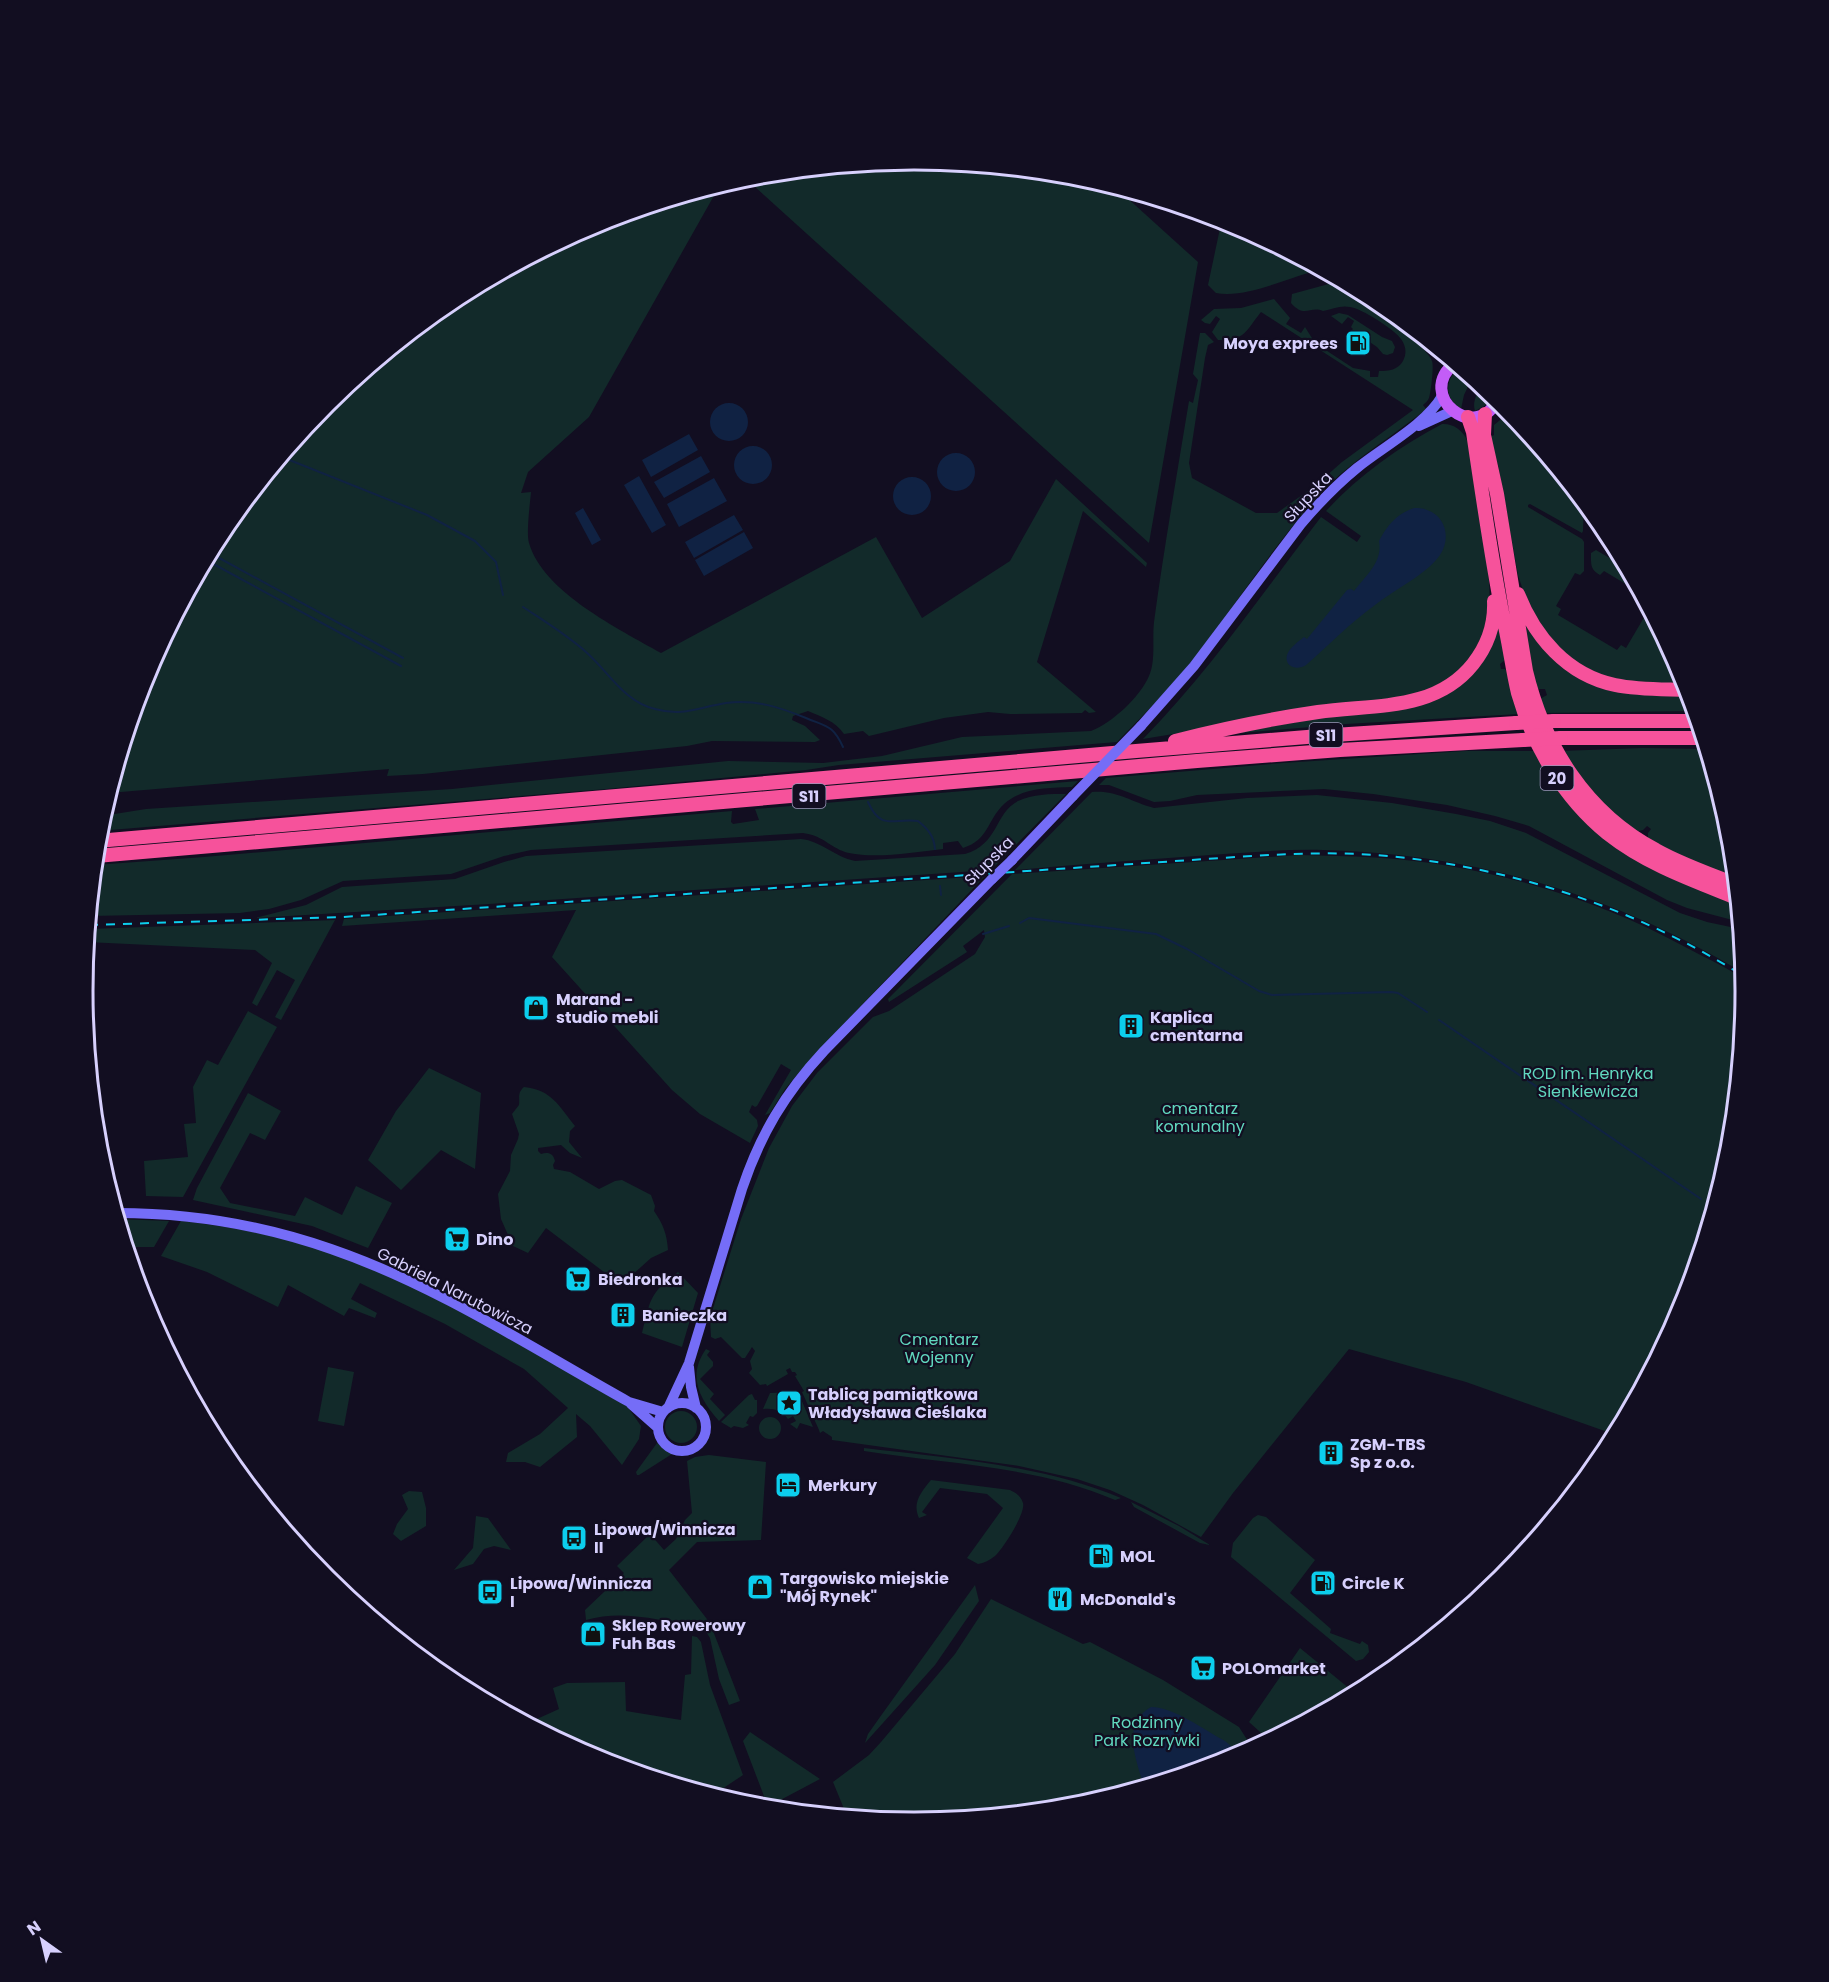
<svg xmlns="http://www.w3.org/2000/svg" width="1829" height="1982" font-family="Poppins,sans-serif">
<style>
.green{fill:#122a2a}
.water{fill:#102243}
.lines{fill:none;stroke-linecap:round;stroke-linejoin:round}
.stream{stroke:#102243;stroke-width:2}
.secondary{stroke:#756df7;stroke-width:10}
.primary{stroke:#c35df7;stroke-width:12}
.motorway{stroke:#f6529b;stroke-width:14}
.rail{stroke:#0cceed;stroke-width:2;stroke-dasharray:9 8;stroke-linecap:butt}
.secondary-bridge{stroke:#756df7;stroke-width:10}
.motorway-bridge{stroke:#f6529b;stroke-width:14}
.labels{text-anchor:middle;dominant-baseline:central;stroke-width:4.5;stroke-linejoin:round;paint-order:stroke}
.shield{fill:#120e21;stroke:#9c96bb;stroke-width:1.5}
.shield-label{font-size:15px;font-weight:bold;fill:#d7d0fd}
.poi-label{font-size:16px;font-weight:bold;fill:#d7d0fd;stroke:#120e21;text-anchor:start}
.street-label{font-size:16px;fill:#d7d0fd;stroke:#120e21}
.park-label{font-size:16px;fill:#61d8bf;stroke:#120e21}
.rim{fill:none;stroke:#d7d0fd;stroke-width:3}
</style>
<rect width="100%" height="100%" fill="#120e21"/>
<path class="green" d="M915 159 1077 175 1114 186 1198 262 1149 543 744 177 753 175Z
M720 185 589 417 528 472 521 493 531 492C530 504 526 533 529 543 543 592 619 629 661 653L876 537 922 618 1010 561 1056 479 1147 563 1146 567 1083 511 1037 662 1096 712 1089 713 1085 710 1082 713 1010 714 988 712 944 718 869 736 863 731 844 734C835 721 822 717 808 711L793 716 792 720 805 726 820 740 815 742 712 741 687 746 423 774 387 776 389 769 109 793 146 672 223 528 326 402 453 299 596 222Z
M1222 219 1233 222 1315 266 1312 267 1308 273C1281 281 1244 298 1216 293L1208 285Z
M1336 282C1368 284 1402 321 1421 346 1424 350 1430 356 1432 361 1434 366 1431 392 1429 398 1428 401 1425 403 1423 405L1426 409C1392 437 1352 460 1322 492 1274 544 1235 606 1191 662 1169 690 1142 716 1117 742L839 765 806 770 606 789 98 831 102 816 146 809 452 789 728 761 823 763 882 756 962 737 1091 731C1112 723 1140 697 1149 676 1156 660 1152 639 1154 622 1164 548 1177 474 1189 401L1193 403 1198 380 1193 374 1200 333H1205L1214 342 1208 345 1205 358 1189 463 1192 478 1256 513H1277L1316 485 1342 462 1413 410 1261 312C1246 330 1246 341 1218 340L1212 332 1220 319 1216 316 1210 324 1205 323 1201 320 1214 309 1241 308 1274 299 1290 318 1286 324 1301 333 1305 327 1315 343 1353 368 1370 371V377H1378L1379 371C1389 371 1398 370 1403 361 1407 353 1406 346 1401 339 1395 330 1361 308 1350 307 1341 305 1332 309 1323 311 1310 305 1305 319 1291 303L1292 294Z
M1339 313 1348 315 1382 337 1392 341 1395 347 1393 353 1387 355 1383 354 1377 347 1352 330 1353 329 1351 327 1354 321 1348 317 1342 324 1331 316Z
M1460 367 1472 378 1464 395 1461 409C1444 398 1444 380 1460 367Z
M1482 386 1493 396 1486 405 1475 411C1472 402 1477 393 1482 386Z
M1510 412 1584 501 1583 531 1582 533 1530 504 1528 505V507L1582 539 1584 542V571L1580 575 1575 573 1556 606 1561 609 1558 615 1617 650 1621 645 1626 648 1649 609 1683 673 1687 686 1634 684 1605 676 1581 666 1552 642 1526 599 1518 575 1498 465 1489 439 1490 437 1494 435V425Z
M1442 424C1452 423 1463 430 1467 440H1471L1489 580 1490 608 1483 637 1465 667 1430 692 1143 739C1210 671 1263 592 1321 517L1357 542 1361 536 1326 511C1359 475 1399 447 1442 424Z
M1597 517 1606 529 1619 553 1598 540 1596 532Z
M1596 550 1628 569 1642 596 1635 597 1632 594 1634 589 1604 571 1600 575C1590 570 1591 564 1591 553Z
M1519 607 1578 675 1690 694 1695 711 1543 713 1540 699 1547 695 1545 689H1536Z
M1499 615 1505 660 1500 664 1501 669H1505L1508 672 1519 714 1346 724 1229 734 1445 696Z
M1643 748 1706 749 1731 829 1735 879 1677 856 1648 838V833L1651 829 1647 826 1643 830 1635 832 1609 811 1560 751Z
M1466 751H1535L1577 811 1738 903 1740 922 1687 908 1667 900 1529 826 1495 816 1447 805 1373 794 1324 789 1197 795 1170 801 1154 802 1109 785H1099L1106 778 1283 763Z
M1078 781 1072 787C1049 788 1023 787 1004 804 987 820 989 840 963 848L958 841 943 843V849C914 852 877 859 849 853 831 849 825 836 803 833L531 850 504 856 451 874 343 881 301 900 269 909 240 913 90 916 95 865 204 857 732 811 731 822 733 824 759 820 755 809Z
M1092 792C1117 790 1131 802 1154 808L1247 798 1317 795 1392 803 1456 814 1490 821 1526 833 1680 913 1707 922 1740 929 1745 974C1615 894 1475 854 1323 850 1290 849 1257 852 1224 854 1154 859 1085 864 1015 870Z
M1066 794 991 870 489 904 255 918 306 905 342 887 455 879 504 862 526 856 801 839C821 841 835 857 855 861L965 854C999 844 994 814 1018 801 1033 794 1050 794 1066 794Z
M1299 855C1349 856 1400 857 1449 866 1533 880 1615 908 1689 949 1708 959 1728 968 1745 980L1746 991 1730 1154 1683 1310 1616 1435 1466 1382 1349 1349 1233 1493 1201 1537 1143 1505 1110 1490 1077 1479 1019 1466 832 1440V1437L823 1431 820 1433 819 1430 802 1392 804 1391 795 1376 797 1375 795 1372H792L790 1368 786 1370 788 1374 767 1386 766 1384 760 1385 749 1373 752 1369 750 1361 755 1351 752 1347 745 1358H742L721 1337 715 1339 711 1337 710 1318 741 1219 769 1148 792 1106 817 1073 873 1017 889 1011 975 954 985 937 984 930 963 946 967 952 889 1002 888 999 1012 874Z
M985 876 813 1056 785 1089 770 1113 765 1115 791 1070 781 1064 757 1106 755 1107 752 1105 749 1112 757 1120 758 1126 750 1143 700 1114 672 1090 552 957 576 910 342 926 344 919Z
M335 920 281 1020 275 1017 295 980 277 970 257 1006 252 1003 272 963 255 950 87 942 89 929Z
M248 1011 277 1027 183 1197 146 1196 144 1161 188 1157 184 1124 196 1123 193 1087 207 1060 218 1065Z
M429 1068 481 1093 475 1169 441 1150 401 1190 368 1160 396 1111Z
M524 1087C552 1090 559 1106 575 1126L570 1131 569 1142 582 1158 570 1153 561 1145 538 1148V1151L541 1154C548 1152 553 1153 555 1161L553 1165 554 1169 570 1172 599 1189 615 1181 622 1180 651 1195 655 1206 654 1211C663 1224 667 1234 668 1250L651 1258 621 1285 546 1228 528 1253 513 1246 501 1219 498 1194 510 1171 511 1155 518 1139 519 1134 512 1114 519 1105C520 1098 517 1093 524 1087Z
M248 1093 281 1111 265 1140 250 1133 220 1188 230 1203 295 1216 305 1197 342 1215 356 1186 392 1203 368 1248 312 1226 193 1200 197 1188Z
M118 1219 169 1221 154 1247H127Z
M181 1221C217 1225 253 1231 288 1240 408 1272 519 1345 627 1406L641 1426 639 1439 622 1465 590 1426 576 1414 577 1437 540 1467 525 1462H506L508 1453 540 1434 568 1408 524 1369 445 1324 360 1283 351 1299 377 1313 375 1318 349 1308 344 1316 288 1285 278 1307 207 1272 161 1256Z
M678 1272 698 1293 682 1347 642 1333C651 1298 649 1294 678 1272Z
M706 1349 710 1351 707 1355 713 1362V1366L700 1379 714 1394 710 1399 725 1415 719 1421C699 1398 687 1376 706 1349Z
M328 1367 354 1372 344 1426 318 1421Z
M798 1392 813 1427 800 1423 797 1429 790 1424 796 1421 793 1416 788 1419C781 1410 774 1408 763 1409L770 1393Z
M752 1394 755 1400H757V1413L753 1417 750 1416 746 1423 749 1425 743 1428 734 1426 731 1428 721 1422 749 1395Z
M665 1427a16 16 0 1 1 32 0a16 16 0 1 1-32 0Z
M759 1428a11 11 0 1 1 22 0a11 11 0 1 1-22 0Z
M657 1443 672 1454 639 1475H637L636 1472Z
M864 1448C948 1458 1043 1465 1121 1498L1115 1500C1037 1466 947 1464 864 1451Z
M709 1455 766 1462 761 1540 697 1542 669 1570 710 1623 740 1701 729 1705 719 1679 710 1638 705 1630C696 1626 686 1625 677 1623 646 1617 617 1611 586 1620L585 1610 624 1573 617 1566 650 1534 664 1550 676 1539 685 1520 692 1513 687 1461 695 1457Z
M931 1480 1010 1490C1016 1493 1021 1496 1023 1503 1026 1513 1003 1549 995 1556 990 1560 984 1563 978 1564L967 1558 1003 1508 987 1494 940 1488 922 1512 927 1515 919 1518C912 1503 921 1492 931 1480Z
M409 1491 422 1492 426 1508V1526L401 1541 393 1534 397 1524 408 1509 402 1495Z
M1131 1502 1179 1526 1210 1545 1200 1543 1134 1507Z
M1258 1515 1266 1517 1315 1560 1290 1593 1331 1629 1330 1633 1360 1644 1362 1641 1368 1645 1369 1652 1363 1659 1356 1661 1231 1557 1233 1543 1253 1518Z
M476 1516 488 1518 511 1550 494 1546 484 1549 473 1564 454 1570 473 1548Z
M975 1585 979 1601 935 1665 865 1743 868 1734 880 1717Z
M991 1599 1083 1644 1090 1642 1163 1680 1239 1727 1253 1749 1233 1760 1102 1799 1057 1809 914 1823 847 1816 833 1782 869 1755 881 1742 955 1654Z
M692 1636 697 1637 701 1642 710 1685 743 1775 713 1795 596 1760 528 1723 559 1709 553 1688 567 1683 625 1682 626 1711 681 1720 685 1675 691 1674Z
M1300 1648 1356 1694 1269 1740 1249 1722Z
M750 1732 820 1779 771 1805 767 1804 743 1741Z"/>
<path class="water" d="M710 422a19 19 0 1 1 38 0a19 19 0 1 1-38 0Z
M689 434 698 450 651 477 642 460Z
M734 465a19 19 0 1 1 38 0a19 19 0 1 1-38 0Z
M937 472a19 19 0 1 1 38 0a19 19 0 1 1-38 0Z
M701 456 710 472 664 498 654 482Z
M639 476 666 525 652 533 624 485Z
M893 496a19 19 0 1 1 38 0a19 19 0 1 1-38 0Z
M714 478 727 501 679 527 667 504Z
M583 508 601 540 592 545 575 513Z
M1414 508C1418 508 1423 508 1427 510 1446 516 1451 539 1440 555 1427 574 1394 590 1375 605 1350 623 1329 645 1306 665 1297 671 1284 667 1287 655 1289 648 1299 641 1304 637L1307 639 1347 590 1351 589 1354 591C1366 575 1383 562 1379 541 1388 525 1395 515 1414 508Z
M734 515 743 530 694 558 685 542Z
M744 532 753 548 704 576 695 560Z
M1151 1707C1174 1707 1204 1730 1225 1741L1231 1746 1235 1758 1144 1787C1137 1761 1120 1724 1151 1707Z"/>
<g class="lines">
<path class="stream" d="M282 457 427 515 475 541 496 562 503 595
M210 553 403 658
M206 560 401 666
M523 607C544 621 567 635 586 652 608 671 624 702 655 709 683 717 700 707 726 703 755 699 779 707 806 718 827 727 833 725 843 747
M158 655 170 627
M868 802C881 831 892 818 918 821 928 829 934 836 935 849
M940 886 941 895
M1020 923 1029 918 1156 934 1187 949 1259 991 1272 995 1391 992 1398 993 1427 1012
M983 934 1009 926
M1439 1020 1701 1199
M1711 1206 1714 1208"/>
<path class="secondary" d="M1419 426 1452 411
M1141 726 1194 666 1301 524C1318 504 1336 485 1357 468 1383 447 1426 424 1442 396
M1012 860 1073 796
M117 1213C189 1213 262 1225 331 1249 436 1285 532 1348 629 1402L663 1412
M689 1367 691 1387 696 1408
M658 1427a24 24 0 1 1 48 0a24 24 0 1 1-48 0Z
M631 1404 657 1427
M668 1408 689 1363 742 1189C760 1135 785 1093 824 1051L992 879"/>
<path class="primary" d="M1455 363C1414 395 1476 445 1498 399"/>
<path class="motorway" d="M1485 414 1484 435 1497 494 1526 671C1544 746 1586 813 1656 850 1681 864 1709 874 1736 884
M1468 417 1473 432C1482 494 1491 556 1503 617 1509 642 1512 668 1518 693 1533 746 1564 798 1607 833 1646 864 1692 880 1737 898
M1518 594C1535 637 1567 675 1615 685 1639 690 1664 689 1689 690
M1554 721H1698
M1561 738H1703
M1175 741C1222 729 1270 719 1318 712 1373 704 1435 712 1473 664 1488 645 1495 624 1494 601
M97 841 1136 751 1319 736 1516 723
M96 856 1197 761 1340 750 1523 740"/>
<path class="rail" d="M89 925 343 917 1221 858C1267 855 1312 852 1358 854 1494 861 1630 904 1745 977"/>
<path class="secondary-bridge" d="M1073 796 1141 726
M992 879 1012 860"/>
<path class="motorway-bridge" d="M1516 723 1554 721
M1523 740 1561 738"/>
</g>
<defs>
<g id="fuel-square" transform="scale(1.35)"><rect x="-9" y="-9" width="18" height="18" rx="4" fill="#0cceed" stroke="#120e21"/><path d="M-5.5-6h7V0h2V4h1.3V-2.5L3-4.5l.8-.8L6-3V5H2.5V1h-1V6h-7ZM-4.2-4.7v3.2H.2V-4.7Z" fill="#111"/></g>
<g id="shop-square" transform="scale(1.35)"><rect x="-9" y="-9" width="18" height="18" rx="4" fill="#0cceed" stroke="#120e21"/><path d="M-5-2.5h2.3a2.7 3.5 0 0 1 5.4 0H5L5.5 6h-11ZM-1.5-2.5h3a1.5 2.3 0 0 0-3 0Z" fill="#111"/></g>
<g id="building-square" transform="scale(1.35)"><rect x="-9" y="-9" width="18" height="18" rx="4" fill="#0cceed" stroke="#120e21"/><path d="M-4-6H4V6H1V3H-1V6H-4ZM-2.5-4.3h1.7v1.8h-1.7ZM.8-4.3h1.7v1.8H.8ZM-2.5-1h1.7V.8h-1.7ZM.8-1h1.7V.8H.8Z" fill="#111"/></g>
<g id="supermarket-square" transform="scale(1.35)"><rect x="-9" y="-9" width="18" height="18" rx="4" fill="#0cceed" stroke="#120e21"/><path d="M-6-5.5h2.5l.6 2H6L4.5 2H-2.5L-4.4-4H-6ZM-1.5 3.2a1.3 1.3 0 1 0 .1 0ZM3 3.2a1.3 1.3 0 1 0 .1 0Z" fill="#111"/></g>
<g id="sight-square" transform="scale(1.35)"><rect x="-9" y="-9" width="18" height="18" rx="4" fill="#0cceed" stroke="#120e21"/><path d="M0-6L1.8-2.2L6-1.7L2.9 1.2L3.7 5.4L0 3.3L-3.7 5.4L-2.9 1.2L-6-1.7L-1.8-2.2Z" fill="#111"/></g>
<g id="hotel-square" transform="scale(1.35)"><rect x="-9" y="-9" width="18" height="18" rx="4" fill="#0cceed" stroke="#120e21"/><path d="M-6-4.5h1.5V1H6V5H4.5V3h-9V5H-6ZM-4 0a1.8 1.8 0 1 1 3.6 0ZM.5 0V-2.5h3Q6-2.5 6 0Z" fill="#111"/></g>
<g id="bus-square" transform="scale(1.35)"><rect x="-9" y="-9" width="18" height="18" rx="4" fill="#0cceed" stroke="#120e21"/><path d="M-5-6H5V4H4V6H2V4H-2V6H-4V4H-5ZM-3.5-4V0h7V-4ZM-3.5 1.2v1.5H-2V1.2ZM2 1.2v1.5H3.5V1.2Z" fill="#111"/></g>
<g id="restaurant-square" transform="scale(1.35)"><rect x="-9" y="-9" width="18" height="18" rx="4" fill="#0cceed" stroke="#120e21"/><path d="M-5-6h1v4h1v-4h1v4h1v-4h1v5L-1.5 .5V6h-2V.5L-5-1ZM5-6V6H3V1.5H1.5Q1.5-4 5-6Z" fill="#111"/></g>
</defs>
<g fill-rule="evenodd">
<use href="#fuel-square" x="1358" y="343"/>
<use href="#shop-square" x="536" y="1008"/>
<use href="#building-square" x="1131" y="1026"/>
<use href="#supermarket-square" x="457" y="1239"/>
<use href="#supermarket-square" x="578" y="1279"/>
<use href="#building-square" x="623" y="1315"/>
<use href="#sight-square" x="789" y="1403"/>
<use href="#building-square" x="1331" y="1453"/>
<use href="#hotel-square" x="788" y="1485"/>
<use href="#bus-square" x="574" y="1538"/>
<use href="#fuel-square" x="1101" y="1556"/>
<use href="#fuel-square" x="1323" y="1583"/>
<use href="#shop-square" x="760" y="1587"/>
<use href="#bus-square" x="490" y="1592"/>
<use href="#restaurant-square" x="1060" y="1599"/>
<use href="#shop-square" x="593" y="1634"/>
<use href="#supermarket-square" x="1203" y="1668"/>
</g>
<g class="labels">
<g class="shield">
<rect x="1309.5" y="723" width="33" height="24" rx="4.5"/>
<rect x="1540.5" y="766" width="33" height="24" rx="4.5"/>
<rect x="792.5" y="784" width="33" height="24" rx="4.5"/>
</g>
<g class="shield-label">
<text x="1326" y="735">S11</text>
<text x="1557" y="778">20</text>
<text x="809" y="796">S11</text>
</g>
<g class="poi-label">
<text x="1338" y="343" text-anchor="end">Moya exprees</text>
<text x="556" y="999">Marand -<tspan x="556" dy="18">studio mebli</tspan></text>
<text x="1150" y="1017">Kaplica<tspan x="1150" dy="18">cmentarna</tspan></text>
<text x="476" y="1239">Dino</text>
<text x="598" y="1279">Biedronka</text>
<text x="642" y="1315">Banieczka</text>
<text x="808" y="1394">Tablicą pamiątkowa<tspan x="808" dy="18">Władysława Cieślaka</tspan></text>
<text x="1350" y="1444">ZGM-TBS<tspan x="1350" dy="18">Sp z o.o.</tspan></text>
<text x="808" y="1485">Merkury</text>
<text x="594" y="1529">Lipowa/Winnicza<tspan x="594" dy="18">II</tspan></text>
<text x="1120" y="1556">MOL</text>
<text x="780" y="1578">Targowisko miejskie<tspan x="780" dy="18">"Mój Rynek"</tspan></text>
<text x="510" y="1583">Lipowa/Winnicza<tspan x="510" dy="18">I</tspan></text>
<text x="1342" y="1583">Circle K</text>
<text x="1080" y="1599">McDonald's</text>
<text x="612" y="1625">Sklep Rowerowy<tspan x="612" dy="18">Fuh Bas</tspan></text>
<text x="1222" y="1668">POLOmarket</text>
</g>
<g class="street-label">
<text transform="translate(1308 497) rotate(-47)">Słupska</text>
<text transform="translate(989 861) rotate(-45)">Słupska</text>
<text transform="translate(455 1291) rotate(27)">Gabriela Narutowicza</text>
</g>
<g class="park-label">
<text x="1588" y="1073">ROD im. Henryka<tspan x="1588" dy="18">Sienkiewicza</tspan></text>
<text x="1200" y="1108">cmentarz<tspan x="1200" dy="18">komunalny</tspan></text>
<text x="939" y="1339">Cmentarz<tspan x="939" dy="18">Wojenny</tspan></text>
<text x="1147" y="1722">Rodzinny<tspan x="1147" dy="18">Park Rozrywki</tspan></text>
</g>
</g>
<path d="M0 0H1829V1982H0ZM93 991a821 821 0 1 1 1642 0a821 821 0 1 1-1642 0Z" fill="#120e21" fill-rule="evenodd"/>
<path class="rim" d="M93 991a821 821 0 1 1 1642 0a821 821 0 1 1-1642 0Z"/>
<g transform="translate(42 1940) rotate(326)" stroke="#120e21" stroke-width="4.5" paint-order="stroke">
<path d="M0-4.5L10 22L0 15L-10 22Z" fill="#d7d0fd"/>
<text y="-9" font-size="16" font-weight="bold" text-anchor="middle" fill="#d7d0fd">N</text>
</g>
</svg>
